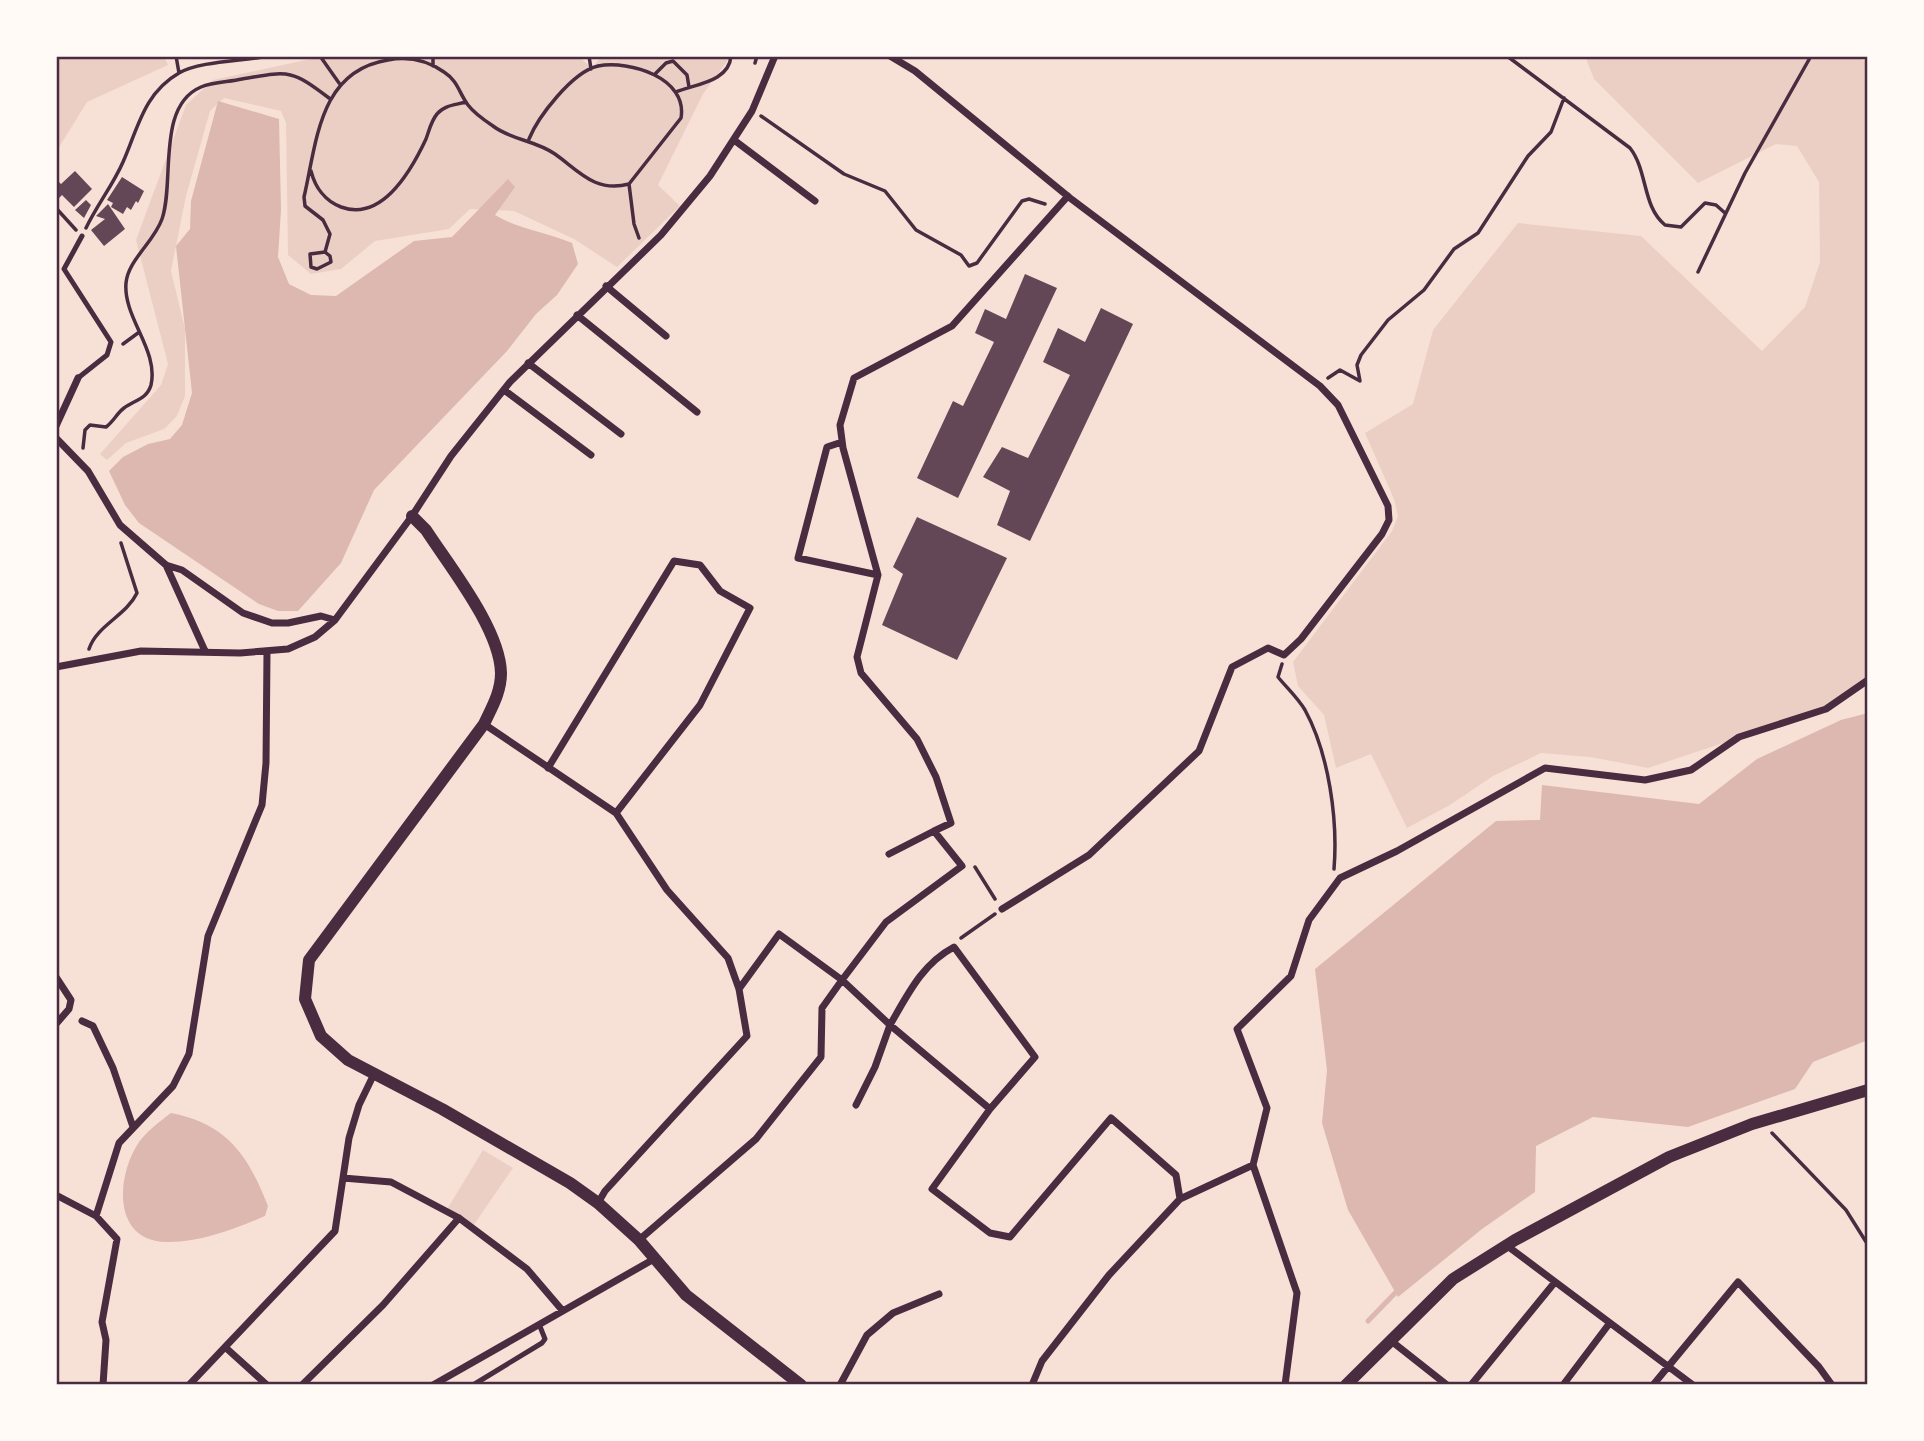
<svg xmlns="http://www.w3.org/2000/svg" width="1924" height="1441" font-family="'Work Sans',sans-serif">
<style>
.green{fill:#ebcfc5}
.water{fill:#dcb8b0}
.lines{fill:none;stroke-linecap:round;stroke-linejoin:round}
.stream{stroke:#dcb8b0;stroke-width:5}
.building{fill:#644757}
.path{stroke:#4a2c40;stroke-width:3.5}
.service{stroke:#4a2c40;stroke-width:5}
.minor{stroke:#4a2c40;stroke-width:7}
.tertiary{stroke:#4a2c40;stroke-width:12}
.neatline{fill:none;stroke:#4a2c40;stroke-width:2.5}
</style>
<rect width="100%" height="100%" fill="#f7e1d7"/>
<path class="green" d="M56 56H164L168 65 87 102 56 152Z
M324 56H578L592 68 602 56H731L703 94 658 185 680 206 617 267 574 239 514 211 470 209 449 229 375 241 341 269 311 274 288 255 286 123 281 111 224 98 210 111 186 196 171 271 185 329V396L177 416 164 429 126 443 107 460 100 454 161 385 168 364 136 240 186 105 213 80Z
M1585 56H1856L1868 63V680L1826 709 1648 768 1590 757 1541 753 1493 776 1450 805 1407 828 1371 754 1336 768 1324 715 1298 686 1293 662 1392 531 1398 516 1394 499 1365 433 1413 404 1433 330 1518 223 1641 236 1762 351 1805 307 1820 262 1819 182 1797 146 1776 144 1698 183 1594 79Z
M483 1150 513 1168 473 1226 446 1211Z"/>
<path class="water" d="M218 101 279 119 281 210 278 257 289 284 311 295 336 296 414 241 452 237 508 179 515 187 495 215C518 229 547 232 572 243L578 264 557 295 536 314 507 351 374 490 341 563 298 611H278L259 604 139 523 125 505 109 471 123 457 148 444 170 439 182 425 192 393 176 246 190 229 191 201Z
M1868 713V1040L1813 1062 1795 1089 1688 1127 1593 1117 1536 1146 1535 1192 1482 1229 1398 1297 1348 1210 1322 1123 1327 1070 1315 969 1496 821 1540 820 1542 785 1699 804 1757 759 1841 720Z
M171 1113C227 1124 248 1155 268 1206L265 1216C235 1229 199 1243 166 1242 112 1241 116 1176 139 1142 148 1130 159 1122 171 1113Z"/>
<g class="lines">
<path class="stream" d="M1368 1321 1400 1288"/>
</g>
<path class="building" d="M75 171 92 189 74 207 62 195 59 198 56 196V183L58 181 61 184Z
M122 177 144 191 138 203 136 201 131 210 127 207 123 214 111 207 113 203 107 200Z
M86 200 91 205 84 218 75 210Z
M108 204 125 229 104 246 91 230 105 219 96 216Z
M1025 274 1057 288 958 498 917 478 953 401 963 406 994 342 975 333 985 309 1006 319Z
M1101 308 1133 324 1030 541 997 525 1010 491 983 477 1002 447 1028 458 1070 375 1043 362 1058 328 1085 342Z
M917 517 1007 558 957 660 882 625 903 574 893 567Z"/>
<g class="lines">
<path class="path" d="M176 56 179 73
M320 56 339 83
M433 56V66
M589 56 591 69
M1507 56 1630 148C1648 171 1642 206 1665 225L1681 227 1705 203 1716 205 1725 213
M755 63 757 56
M655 74 666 63 673 61 687 75 689 87
M676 92C695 84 729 82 731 56
M761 116 844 174 885 191 916 230 961 255 969 266 977 263 1022 201 1029 199 1045 204
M529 139C538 117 572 72 598 66 630 60 688 78 681 118L629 184 634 224 639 238
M311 171C315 187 325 201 341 207 382 222 411 171 426 139 429 131 431 121 437 114 444 105 456 105 466 102
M56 208 76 230
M86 228C97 205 113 185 123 162 138 128 144 93 179 73 199 61 244 61 268 56
M325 252 310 254 311 267 317 269 331 262 330 256 325 252 330 234 323 220 305 206 304 197C317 141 319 71 388 60 408 56 428 61 444 72 458 81 459 93 468 105 474 113 484 120 493 126 511 140 535 140 555 154 579 171 595 193 629 184
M1698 272 1745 173 1811 56
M123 344 138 333
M1328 378 1340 370 1360 381 1357 365 1361 355 1388 320 1424 290 1454 249 1478 233 1528 156 1551 132 1564 98
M83 448 85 430 90 425 106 427C114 421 117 413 124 408 135 400 147 399 151 385 159 350 123 318 126 283 128 260 154 242 162 219 175 182 156 106 201 87 213 82 229 82 242 79 289 71 291 69 329 98
M89 649C97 625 126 616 137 593L121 543
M1282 664 1278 677C1286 687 1298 698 1305 710 1329 754 1338 820 1334 869
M975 867 995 899
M961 938 995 914
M1772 1133 1846 1210 1868 1245"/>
<path class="service" d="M78 378 107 355 111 342 64 269 82 236
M473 1385 542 1343 545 1339 539 1324"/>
<path class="minor" d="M890 56 915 71 1070 198 1320 386 1338 405 1388 506 1389 520 1382 534 1301 639 1284 655 1268 648 1232 667 1199 751 1089 855 1002 909
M734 140 815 201
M606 286 666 336
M577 315 697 412
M528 363 621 434
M504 390 591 455
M56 426 78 378
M56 438 88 471 120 525 166 565 182 570 243 613 272 623H288L321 616 335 620
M842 442 827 447 798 558 878 575
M166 565 205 651
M56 667 141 651 240 653 288 649 315 637 335 620 412 516 451 456 510 382 661 235 710 176 752 111 775 56
M484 724 616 813 667 890 728 958 739 989 747 1036 605 1191 598 1203
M548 768 674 561 700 565 720 591 750 608 700 705 616 813
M889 854 934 831
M56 977 71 1000 69 1009 56 1024
M739 989 779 934 842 980 886 922 962 866 934 831 951 823 936 777 917 739 861 673 857 657 878 575 843 448 840 425 854 378 952 326 1068 196
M82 1021 93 1026 113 1068 133 1127
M856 1105 875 1067 890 1025 990 1109
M1253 1165 1267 1108 1237 1029 1291 976 1309 920 1340 878 1397 851 1545 768 1645 780 1691 770 1739 737 1826 709 1868 680
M343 1178 391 1182 459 1218 527 1269 562 1310
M56 1195 96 1216 119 1143 173 1086 189 1054 208 936 262 805 266 763 267 652
M96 1216 117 1239 102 1322 106 1340 103 1385
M639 1240 756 1139 821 1057 822 1008 842 980 890 1025C908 994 922 964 954 947L1035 1057 990 1109 932 1189 990 1233 1010 1237 1111 1118 1176 1175 1180 1199
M1506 1245 1693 1385
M1390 1340 1447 1385
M225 1347 267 1385
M189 1385 335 1231 349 1138 359 1105 374 1074
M302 1385 383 1305 459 1218
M433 1385 654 1259
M840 1385 867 1335 893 1313 939 1294
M1032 1385 1042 1361 1109 1275 1180 1199 1253 1165 1297 1293 1285 1385
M1471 1385 1555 1282
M1563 1385 1609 1324
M1653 1385 1738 1282 1819 1367 1832 1385"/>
<path class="tertiary" d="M412 516 426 530C450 567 500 629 501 673 501 692 492 707 484 724L309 960 305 999 321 1036 348 1060 442 1109 570 1183 598 1203 639 1240 686 1295 801 1385
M1346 1385 1453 1279 1515 1240 1669 1157 1752 1124 1868 1090"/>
</g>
<rect width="1924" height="1441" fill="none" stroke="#fffaf5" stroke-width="116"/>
<rect x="58" y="58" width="1808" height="1325" class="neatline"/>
</svg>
